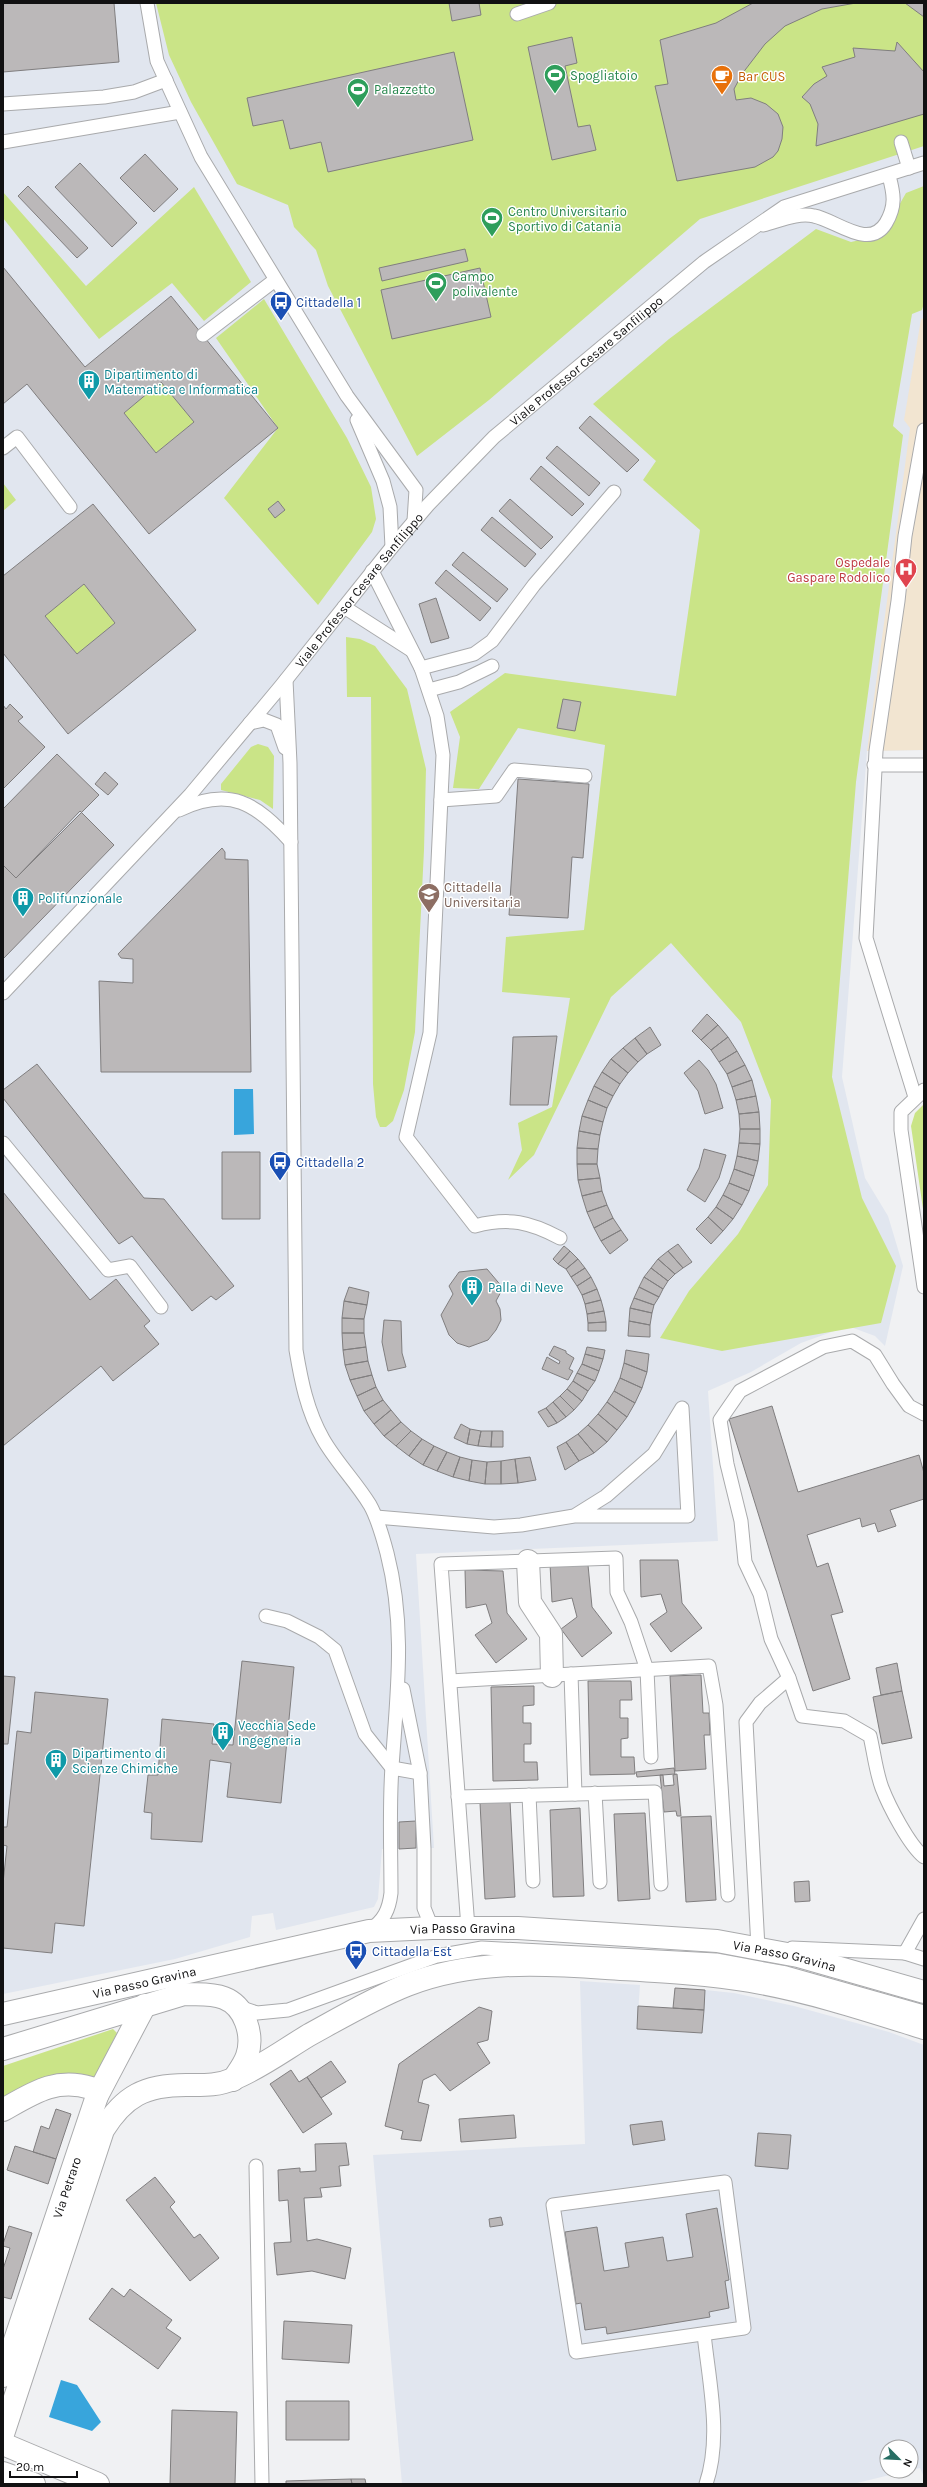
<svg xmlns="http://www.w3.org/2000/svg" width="927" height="2487" font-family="Karla,sans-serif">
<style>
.built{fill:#e1e6ef}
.medical{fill:#f2e5d1}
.green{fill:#cae487}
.water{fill:#38a5dc}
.building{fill:#bbb8b9;stroke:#807e7f;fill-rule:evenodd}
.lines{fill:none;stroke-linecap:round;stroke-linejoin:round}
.lane-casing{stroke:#a9aaac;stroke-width:15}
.street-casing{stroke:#a9aaac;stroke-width:24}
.secondary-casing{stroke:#a9aaac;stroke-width:24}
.primary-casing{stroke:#a9aaac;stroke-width:24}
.lane{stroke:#fff;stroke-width:13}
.street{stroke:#fff;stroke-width:22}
.secondary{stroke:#fff;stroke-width:22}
.primary{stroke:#fff;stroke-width:22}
.labels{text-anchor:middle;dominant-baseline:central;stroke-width:3;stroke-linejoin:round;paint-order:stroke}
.leisure-label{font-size:13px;fill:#27864d;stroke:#fff;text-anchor:start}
.food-label{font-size:13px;fill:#c56008;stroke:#fff;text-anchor:start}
.transit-label{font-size:13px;fill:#164399;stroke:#fff;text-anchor:start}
.street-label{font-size:13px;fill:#111112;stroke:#fff}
.culture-label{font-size:13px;fill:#0d838f;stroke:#fff;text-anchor:start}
.health-label{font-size:13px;fill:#be3a42;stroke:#fff;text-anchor:end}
.education-label{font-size:13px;fill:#785e54;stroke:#fff;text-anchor:start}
</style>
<rect width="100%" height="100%" fill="#f0f1f3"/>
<path class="built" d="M3 3H924V750L867 751 842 1077 865 1178 888 1216 903 1266 885 1346 875 1336 848 1326 801 1343 751 1372 708 1391 718 1541 416 1554 434 1848 382 1849 378 1899 374 1907 276 1930 273 1913 252 1916 250 1937 175 1959 3 1994Z
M580 1981 640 1985 637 2029 702 2033 705 1990 734 1993 794 2006 889 2032 924 2045V2477L920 2468 911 2470V2447H887V2471H906L853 2484H402L373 2155 585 2144Z"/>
<path class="medical" d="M924 318V750L867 751 910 428 904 420 921 319Z"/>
<path class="green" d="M156 3H924V146L700 219 489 400 417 456 328 286 316 250 294 227 288 205 237 184 191 102 169 55Z
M924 186V303L922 310 912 314 893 426 903 435 856 782 832 1077 862 1198 896 1266 881 1323 722 1351 660 1338 689 1291 738 1234 768 1185 771 1100 741 1022 671 943 611 997 534 1155 508 1180 522 1150 518 1123 552 1107 570 998 502 992 506 937 584 930 605 745 518 728 479 789 453 788 460 737 450 712 505 673 676 696 700 530 643 480 656 461 593 404 669 339 816 229 851 242 882 235 906 193Z
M194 187 251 282 204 321 172 283 99 339 3 218V192L86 286Z
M264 299 347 438 371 487 376 519 372 532 318 605 224 498 278 428 216 338Z
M161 382 194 422 156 453 124 413Z
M3 483 16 500 3 511Z
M84 584 115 623 77 654 45 616Z
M346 637 360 639 375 646 407 689 426 769 424 850 415 1032 404 1090 393 1121 386 1127H380L376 1117 373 1084 371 697H347Z
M258 744 268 747 274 756 273 809 260 800 221 790V784L251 747Z
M924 1104V1216L911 1126 915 1113Z
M113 2029 117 2033 95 2077 3 2097V2066Z"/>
<path class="water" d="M234 1089H253L254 1134 234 1135Z
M61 2380 77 2385 101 2422 92 2431 49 2417Z"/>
<path class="building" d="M3 3H114L119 62 3 72Z
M449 3H479L481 15 452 21Z
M753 3H856L822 9 785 26 765 44 742 74 734 89 736 100 751 98 766 104 778 114 783 127 782 139 778 151 773 157 755 167 677 181 655 86 668 84 660 40 716 23Z
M905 3H924V17Z
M572 37 577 63 565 66 578 127 590 125 596 150 552 160 528 47Z
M897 42 924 72V114L816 146 818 124 810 104 802 97 814 84 827 76 822 67 855 57 853 48 895 51Z
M454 52 473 140 328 172 321 142 290 149 283 120 253 126 247 98Z
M145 154 178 189 154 212 120 178Z
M80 163 137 223 112 247 55 187Z
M28 186 88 248 77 258 18 196Z
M465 249 468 261 382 281 379 268Z
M3 267 85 367 171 296 278 428 149 534 27 384 3 404ZM161 382 194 422 156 453 124 413Z
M480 268 491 317 392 339 381 290Z
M590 416 639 460 627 472 579 428Z
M557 446 600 483 589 496 546 458Z
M541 466 584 504 572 516 530 479Z
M510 499 553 537 541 549 499 511Z
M278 501 285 510 275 518 268 509Z
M93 504 196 630 68 734 3 653V576ZM84 584 115 623 77 654 45 616Z
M492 517 536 554 525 567 481 530Z
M463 552 508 589 497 602 452 565Z
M446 570 491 608 480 621 435 583Z
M436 598 449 638 431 643 419 604Z
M563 699 581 702 575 731 557 728Z
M10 704 23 717 18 721 45 747 3 789V705L6 709Z
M57 754 99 795 16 878 3 865V809Z
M105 772 118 784 108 795 95 784Z
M518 779 589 784 583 858 572 857 568 918 509 915Z
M80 811 114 845 3 959V865L16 878Z
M222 848 225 852V859L248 860 251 1072H101L99 981 133 983V959L121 958 118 954Z
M707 1014 718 1025 701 1040 692 1031Z
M718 1025 728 1037 711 1050 701 1040Z
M650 1027 661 1045 647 1054 635 1038Z
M557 1036 548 1105H510L513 1037Z
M728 1037 737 1051 719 1062 711 1050Z
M635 1038 647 1054 638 1062 623 1048Z
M623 1048 638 1062 628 1073 611 1059Z
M737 1051 745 1065 727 1074 719 1062Z
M611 1059 628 1073 620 1084 602 1072Z
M699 1060 708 1070 716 1084 723 1108 705 1114 698 1091 684 1073Z
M37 1064 144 1198 164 1199 234 1286 216 1300 211 1296 192 1311 132 1236 119 1244 3 1098V1090Z
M745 1065 752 1080 732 1087 727 1074Z
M602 1072 620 1084 613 1096 594 1086Z
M752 1080 756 1096 736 1100 732 1087Z
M594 1086 613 1096 607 1108 588 1100Z
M756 1096 759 1112 739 1114 736 1100Z
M588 1100 607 1108 603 1122 582 1116Z
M759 1112 760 1129H740L739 1114Z
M582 1116 603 1122 600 1135 579 1131Z
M740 1129H760V1144L739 1143Z
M579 1131 600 1135 598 1149 577 1148Z
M739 1143 760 1144 758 1161 737 1156Z
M577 1148 598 1149 597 1164H577Z
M704 1149 726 1155 719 1178 705 1202 687 1190 699 1168Z
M222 1152H260V1219H222Z
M737 1156 758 1161 754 1176 734 1169Z
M577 1164H597L600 1178 578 1180Z
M734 1169 754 1176 749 1191 729 1183Z
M600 1178 602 1191 582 1196 578 1180Z
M729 1183 749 1191 742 1205 723 1195Z
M602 1191 607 1205 587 1212 582 1196Z
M3 1192 90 1300 116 1279 150 1321 144 1326 159 1344 113 1381 101 1366 3 1446Z
M723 1195 742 1205 733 1219 716 1207Z
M607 1205 613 1218 594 1228 587 1212Z
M716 1207 733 1219 723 1231 708 1217Z
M708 1217 723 1231 711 1244 696 1229Z
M613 1218 621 1230 601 1241 594 1228Z
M621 1230 628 1240 610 1254 601 1241Z
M678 1244 692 1262 683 1268 668 1251Z
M564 1246 570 1251 558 1264 553 1259Z
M570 1251 578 1259 566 1269 558 1264Z
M668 1251 683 1268 675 1274 658 1259Z
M578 1259 585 1268 571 1277 566 1269Z
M658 1259 675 1274 668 1281 651 1268Z
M585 1268 591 1277 577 1286 571 1277Z
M651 1268 668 1281 663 1289 644 1277Z
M487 1269 503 1288 496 1301 500 1309 501 1320 496 1330 488 1340 469 1347 457 1343 449 1335 441 1315 453 1294 449 1286 459 1272Z
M591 1277 597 1289 582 1295 577 1286Z
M644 1277 663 1289 659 1297 639 1287Z
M349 1287 369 1292 367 1305 344 1301Z
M639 1287 659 1297 654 1305 634 1298Z
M597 1289 601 1300 585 1304 582 1295Z
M634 1298 654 1305 652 1313 630 1308Z
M601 1300 604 1311 587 1314 585 1304Z
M344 1301 367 1305 364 1319 342 1318Z
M630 1308 652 1313 650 1325 629 1321Z
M604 1311 606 1322 588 1323 587 1314Z
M342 1318 364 1319V1333H342Z
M384 1320 401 1321 402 1353 406 1367 388 1371 382 1342Z
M629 1321 650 1325V1337L628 1336Z
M606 1322V1331H588V1323Z
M342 1333H364L366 1347 343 1350Z
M554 1346 566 1351V1353L574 1358 569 1369 573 1371 568 1380 542 1369 547 1357 559 1364 560 1361 549 1355Z
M366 1347 368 1361 345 1365 343 1350Z
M587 1347 605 1350 603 1359 585 1354Z
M626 1350 649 1354 647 1372 624 1363Z
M585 1354 603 1359 599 1371 582 1364Z
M368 1361 372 1375 350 1380 345 1365Z
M624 1363 647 1372 642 1388 620 1378Z
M582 1364 599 1371 595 1381 577 1373Z
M577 1373 595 1381 588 1391 573 1381Z
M372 1375 376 1387 357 1396 350 1380Z
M620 1378 642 1388 635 1403 614 1391Z
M573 1381 588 1391 582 1401 567 1389Z
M376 1387 383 1400 364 1411 357 1396Z
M567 1389 582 1401 574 1410 560 1396Z
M614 1391 635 1403 627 1417 607 1402Z
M560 1396 574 1410 566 1417 553 1402Z
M383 1400 391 1410 374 1424 364 1411Z
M553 1402 566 1417 557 1423 546 1408Z
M607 1402 627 1417 617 1430 598 1414Z
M772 1406 798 1492 919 1455 924 1473V1499L890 1510 896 1526 878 1532 875 1523 862 1527 860 1518 807 1535 817 1567 828 1563 843 1612 831 1615 850 1679 813 1691 729 1419Z
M546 1408 557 1423 548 1427 538 1412Z
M391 1410 401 1422 384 1436 374 1424Z
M598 1414 617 1430 607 1442 588 1425Z
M401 1422 411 1431 396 1446 384 1436Z
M461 1424 470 1429 467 1444 454 1438Z
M588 1425 607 1442 594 1453 578 1434Z
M470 1429 481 1431 478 1446 467 1444Z
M411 1431 422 1439 409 1456 396 1446Z
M481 1431H492L491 1447 478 1446Z
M492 1431H503V1447H491Z
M578 1434 594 1453 579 1461 566 1442Z
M422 1439 434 1446 423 1465 409 1456Z
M566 1442 579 1461 565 1470 557 1447Z
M434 1446 447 1452 437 1471 423 1465Z
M447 1452 460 1457 453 1477 437 1471Z
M460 1457 472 1460 469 1481 453 1477Z
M530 1457 536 1480 518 1483 515 1459Z
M515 1459 518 1483 501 1484V1461Z
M472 1460 487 1462 485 1484 469 1481Z
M501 1461V1484H485L487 1462Z
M640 1560H678L682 1603 702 1628 671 1652 650 1624 667 1612 661 1594 641 1597Z
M550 1564 588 1565 592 1607 612 1633 582 1657 561 1629 577 1617 572 1598 552 1602Z
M465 1570 503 1571 507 1613 527 1639 496 1663 475 1635 492 1623 486 1604 466 1608Z
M242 1661 294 1667 281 1803 227 1797 231 1763 210 1760 202 1842 151 1839 152 1813 144 1812 148 1775H158L162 1719 214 1724 212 1744 233 1745Z
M897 1663 902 1691 881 1695 876 1668Z
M701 1675 703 1713H709L710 1735H704L706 1769 675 1771 670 1676Z
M3 1676 15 1677 8 1744H3Z
M588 1681H631L632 1700H620V1718H628V1738L621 1739V1757H634L635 1774 590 1775Z
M534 1686V1705L523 1706V1723H531V1744H524V1762H537L538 1780 493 1781 491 1687Z
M902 1691 912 1738 882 1744 873 1697Z
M35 1692 108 1699 84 1926 55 1923 52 1953 3 1948V1883L7 1846 3 1845V1827H7L17 1731 31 1733Z
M674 1768 675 1774 637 1777 636 1772Z
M677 1774 681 1816H677L676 1811 664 1812 660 1775H663L664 1786 674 1785 673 1775Z
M510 1801 515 1897 485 1899 480 1803Z
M580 1808 584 1896 553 1897 550 1810Z
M645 1813 650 1899 618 1901 614 1814Z
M711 1816 716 1900 686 1902 681 1817Z
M416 1821V1848L399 1849V1822Z
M809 1881 810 1901 795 1902 794 1882Z
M675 1988 705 1990 704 2010 673 2008Z
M638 2006 704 2010 702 2033 637 2029Z
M479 2007 492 2011 488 2040 477 2043 490 2063 450 2091 435 2074 423 2080 418 2102 429 2105 421 2141 401 2139 403 2131 385 2126 399 2064Z
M331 2061 346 2082 321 2098 307 2077Z
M291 2070 299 2082 307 2077 332 2114 303 2133 270 2084Z
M56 2109 71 2114 56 2159 33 2152 41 2126 49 2129Z
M514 2115 516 2138 461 2142 459 2119Z
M662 2121 665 2140 633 2145 630 2125Z
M758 2133 791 2135 788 2169 755 2166Z
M346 2143 349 2165 339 2166 341 2186 320 2188 322 2197 304 2198 307 2241 317 2239 351 2248 345 2279 312 2271 277 2275 274 2243 291 2242 288 2200 279 2201 278 2170 300 2168V2172L316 2171 315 2144Z
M15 2146 56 2159 48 2184 7 2170Z
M155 2177 175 2202 170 2207 194 2238 200 2234 219 2258 190 2281 126 2200Z
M717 2208 729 2280 725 2281 729 2308 709 2312 710 2317 607 2334 606 2327 585 2330 581 2303 576 2304 565 2232 597 2227 604 2271 629 2267 625 2243 663 2237 667 2261 693 2257 686 2214Z
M501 2217 503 2225 490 2227 489 2219Z
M9 2226 32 2233 11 2299 3 2297V2269L10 2248 3 2246V2244Z
M112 2288 124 2297 130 2289 172 2320 166 2328 181 2338 158 2369 89 2319Z
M284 2321 352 2325 349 2363 282 2359Z
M286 2401H349V2440H286Z
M172 2410 237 2412 235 2484H170Z
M351 2479 352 2484H286V2481Z
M351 2479H365L366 2484H352Z"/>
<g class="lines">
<g class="lane-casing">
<g id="lane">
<path d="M147 3 157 61 201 157 347 396 416 490 414 521"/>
<path d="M517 14 549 3"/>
<path d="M3 104 104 97 134 92 166 80"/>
<path d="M3 142 180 112"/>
<path d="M901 142 909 168"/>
<path d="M763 225C779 221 798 212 814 216 836 220 869 251 886 223 896 206 894 194 889 176"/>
<path d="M203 335 275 280"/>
<path d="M357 420 383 481 390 507 392 547"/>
<path d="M3 448 17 437 70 507"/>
<path d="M372 571 421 668 437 716 443 755 430 1033 406 1137 475 1226C509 1217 530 1222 560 1238"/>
<path d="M344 607 411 650"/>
<path d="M421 668 474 654 492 641 534 585 614 492"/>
<path d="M286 680 290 763 296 1350C301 1380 307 1411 323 1439 336 1462 356 1482 370 1505 378 1519 383 1538 387 1553 406 1627 397 1693 392 1767 389 1808 391 1851 391 1893 389 1910 384 1920 370 1930"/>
<path d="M429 690 459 682 492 666"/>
<path d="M250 723 264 720 277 725 285 748"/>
<path d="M874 765H924"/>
<path d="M441 800 496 796 514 770 585 776"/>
<path d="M179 810C230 786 256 803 291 842"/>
<path id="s1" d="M3 993 190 795 281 686 392 547 428 505 494 437 704 262 784 207 924 163"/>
<path d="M924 1090 901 1112V1130L924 1287"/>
<path d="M915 1097 866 938 876 751 898 601 905 536 924 430"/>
<path d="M3 1143 108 1270 130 1266 161 1307"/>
<path d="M924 1414 909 1406 893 1384 875 1355 852 1341 823 1347 740 1391 720 1420 727 1464 741 1521 745 1562 760 1594 771 1639 789 1678 802 1716 844 1721 870 1736C874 1753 876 1772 882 1788 889 1806 909 1845 924 1857"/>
<path d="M376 1517 494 1527 521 1525 574 1516 606 1496 654 1454 682 1408 688 1516H574"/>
<path d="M266 1616 287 1621 319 1637 335 1650 365 1734 392 1768 420 1773"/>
<path d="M571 1674 575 1794"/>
<path d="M450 1681 709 1666 716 1705 728 1895"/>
<path d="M403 1689 420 1773 424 1848V1908L432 1928"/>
<path d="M595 1793 600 1882"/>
<path d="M529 1795 533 1881"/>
<path d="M458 1797 655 1792 661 1884"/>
<path d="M468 1928 441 1564 616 1558 617 1592 631 1622 647 1670 651 1757"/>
<path d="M764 1948H758L746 1722 760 1703 789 1678"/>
<path d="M792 1948 905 1953 924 1919"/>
<path d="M905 1953 924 1959"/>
<path d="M239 2007 257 2013 288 2010 437 1956 482 1948 716 1960 786 1973 924 2012"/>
<path d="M256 2166 262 2484"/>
<path d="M725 2182 744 2328 576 2352 553 2205Z"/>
<path d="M704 2334C709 2382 722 2437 706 2484"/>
</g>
</g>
<g class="street-casing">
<path id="street" d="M528 1561 530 1602 551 1634 552 1676
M3 2110C33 2093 56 2077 91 2088L97 2096"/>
</g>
<g class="secondary-casing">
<path id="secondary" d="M3 2444 98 2484
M3 2473 34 2484"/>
</g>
<g class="primary-casing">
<g id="primary">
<path id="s2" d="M3 2014 369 1931 432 1928H518L717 1941 798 1956 924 1992"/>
<path d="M3 2049 184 1994C197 1995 211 1993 224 1998 245 2006 254 2035 247 2056 244 2065 238 2072 233 2080"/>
<path id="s3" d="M3 2376 97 2096 145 2005"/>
<path d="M3 2434 103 2130C124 2096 145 2085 186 2085 202 2085 218 2086 233 2079 260 2068 284 2050 309 2035 340 2018 374 1998 407 1985 471 1960 539 1963 606 1968 654 1971 703 1973 750 1981 809 1991 867 2010 924 2028"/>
</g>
</g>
<use href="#lane" class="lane"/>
<use href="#street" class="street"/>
<use href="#secondary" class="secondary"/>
<use href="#primary" class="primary"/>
</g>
<defs>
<g id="stadium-pin" transform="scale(1.15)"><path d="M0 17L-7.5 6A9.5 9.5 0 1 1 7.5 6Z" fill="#2e9e5b" stroke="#fff"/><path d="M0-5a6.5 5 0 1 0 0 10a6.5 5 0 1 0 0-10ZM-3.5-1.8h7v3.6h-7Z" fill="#fff"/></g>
<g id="cafe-pin" transform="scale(1.15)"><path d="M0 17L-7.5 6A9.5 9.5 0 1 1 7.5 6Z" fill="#e8710a" stroke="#fff"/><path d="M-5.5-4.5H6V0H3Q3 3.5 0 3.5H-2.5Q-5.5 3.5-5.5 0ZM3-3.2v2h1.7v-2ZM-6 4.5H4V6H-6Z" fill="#fff"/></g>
<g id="bus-pin" transform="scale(1.15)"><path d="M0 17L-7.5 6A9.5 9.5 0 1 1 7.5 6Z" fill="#1a4fb4" stroke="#fff"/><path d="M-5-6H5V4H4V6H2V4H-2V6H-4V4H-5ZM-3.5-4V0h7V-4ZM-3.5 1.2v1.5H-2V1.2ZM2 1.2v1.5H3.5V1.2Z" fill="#fff"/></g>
<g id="building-pin" transform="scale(1.15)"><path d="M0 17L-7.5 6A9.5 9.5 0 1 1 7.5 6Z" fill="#0f9aa8" stroke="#fff"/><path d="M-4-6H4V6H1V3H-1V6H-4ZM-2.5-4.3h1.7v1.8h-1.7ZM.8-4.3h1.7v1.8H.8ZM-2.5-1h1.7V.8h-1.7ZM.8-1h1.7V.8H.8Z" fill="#fff"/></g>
<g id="hospital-pin" transform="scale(1.15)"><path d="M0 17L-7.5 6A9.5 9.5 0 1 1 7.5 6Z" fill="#e0444e" stroke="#fff"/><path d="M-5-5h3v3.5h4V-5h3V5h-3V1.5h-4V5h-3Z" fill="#fff"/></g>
<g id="university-pin" transform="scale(1.15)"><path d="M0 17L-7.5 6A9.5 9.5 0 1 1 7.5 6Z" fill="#8d6e63" stroke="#fff"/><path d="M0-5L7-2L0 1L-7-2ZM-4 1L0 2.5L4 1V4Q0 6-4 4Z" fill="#fff"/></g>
</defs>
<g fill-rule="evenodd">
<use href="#stadium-pin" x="555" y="75"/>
<use href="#cafe-pin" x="722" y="76"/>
<use href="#stadium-pin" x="358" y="89"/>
<use href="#stadium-pin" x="492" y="218"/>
<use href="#stadium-pin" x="436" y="283"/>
<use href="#bus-pin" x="281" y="302"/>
<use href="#building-pin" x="89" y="381"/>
<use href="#hospital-pin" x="906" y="569"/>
<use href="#university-pin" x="429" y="894"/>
<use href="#building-pin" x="23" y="898"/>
<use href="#bus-pin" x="280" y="1162"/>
<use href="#building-pin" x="472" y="1287"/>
<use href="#building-pin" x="223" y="1732"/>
<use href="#building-pin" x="56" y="1760"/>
<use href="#bus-pin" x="356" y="1951"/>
</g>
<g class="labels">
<g class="leisure-label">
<text x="570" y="75">Spogliatoio</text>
<text x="374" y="89">Palazzetto</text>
<text x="508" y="211">Centro Universitario<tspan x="508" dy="15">Sportivo di Catania</tspan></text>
<text x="452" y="276">Campo<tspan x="452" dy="15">polivalente</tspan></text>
</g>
<g class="food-label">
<text x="738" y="76">Bar CUS</text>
</g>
<g class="transit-label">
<text x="296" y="302">Cittadella 1</text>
<text x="296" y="1162">Cittadella 2</text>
<text x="372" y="1951">Cittadella Est</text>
</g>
<g class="street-label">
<text stroke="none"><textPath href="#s1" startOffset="862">Viale Professor Cesare Sanfilippo</textPath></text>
<text stroke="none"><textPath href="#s1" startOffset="538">Viale Professor Cesare Sanfilippo</textPath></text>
<text stroke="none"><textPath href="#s2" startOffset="469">Via Passo Gravina</textPath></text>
<text stroke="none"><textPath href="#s2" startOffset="793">Via Passo Gravina</textPath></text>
<text stroke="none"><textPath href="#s2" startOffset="145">Via Passo Gravina</textPath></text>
<text stroke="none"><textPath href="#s3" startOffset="199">Via Petraro</textPath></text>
</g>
<g class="culture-label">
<text x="104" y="374">Dipartimento di<tspan x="104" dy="15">Matematica e Informatica</tspan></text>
<text x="38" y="898">Polifunzionale</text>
<text x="488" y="1287">Palla di Neve</text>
<text x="238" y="1725">Vecchia Sede<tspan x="238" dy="15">Ingegneria</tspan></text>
<text x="72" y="1753">Dipartimento di<tspan x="72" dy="15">Scienze Chimiche</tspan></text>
</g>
<g class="health-label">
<text x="890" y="562">Ospedale<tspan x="890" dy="15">Gaspare Rodolico</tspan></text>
</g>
<g class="education-label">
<text x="444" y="887">Cittadella<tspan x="444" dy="15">Universitaria</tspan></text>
</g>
</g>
<rect width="927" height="2487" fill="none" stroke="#111112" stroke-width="8"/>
<g transform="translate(899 2459) rotate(114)"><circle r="19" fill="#ffffff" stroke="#a0a0a0"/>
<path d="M0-3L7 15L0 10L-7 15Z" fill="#276e64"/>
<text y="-6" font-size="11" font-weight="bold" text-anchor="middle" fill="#111112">N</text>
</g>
<path d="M10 2471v6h67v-6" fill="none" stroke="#111112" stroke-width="2"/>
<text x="16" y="2471" font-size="12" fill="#111112" stroke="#ffffff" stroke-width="3" paint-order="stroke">20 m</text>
</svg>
